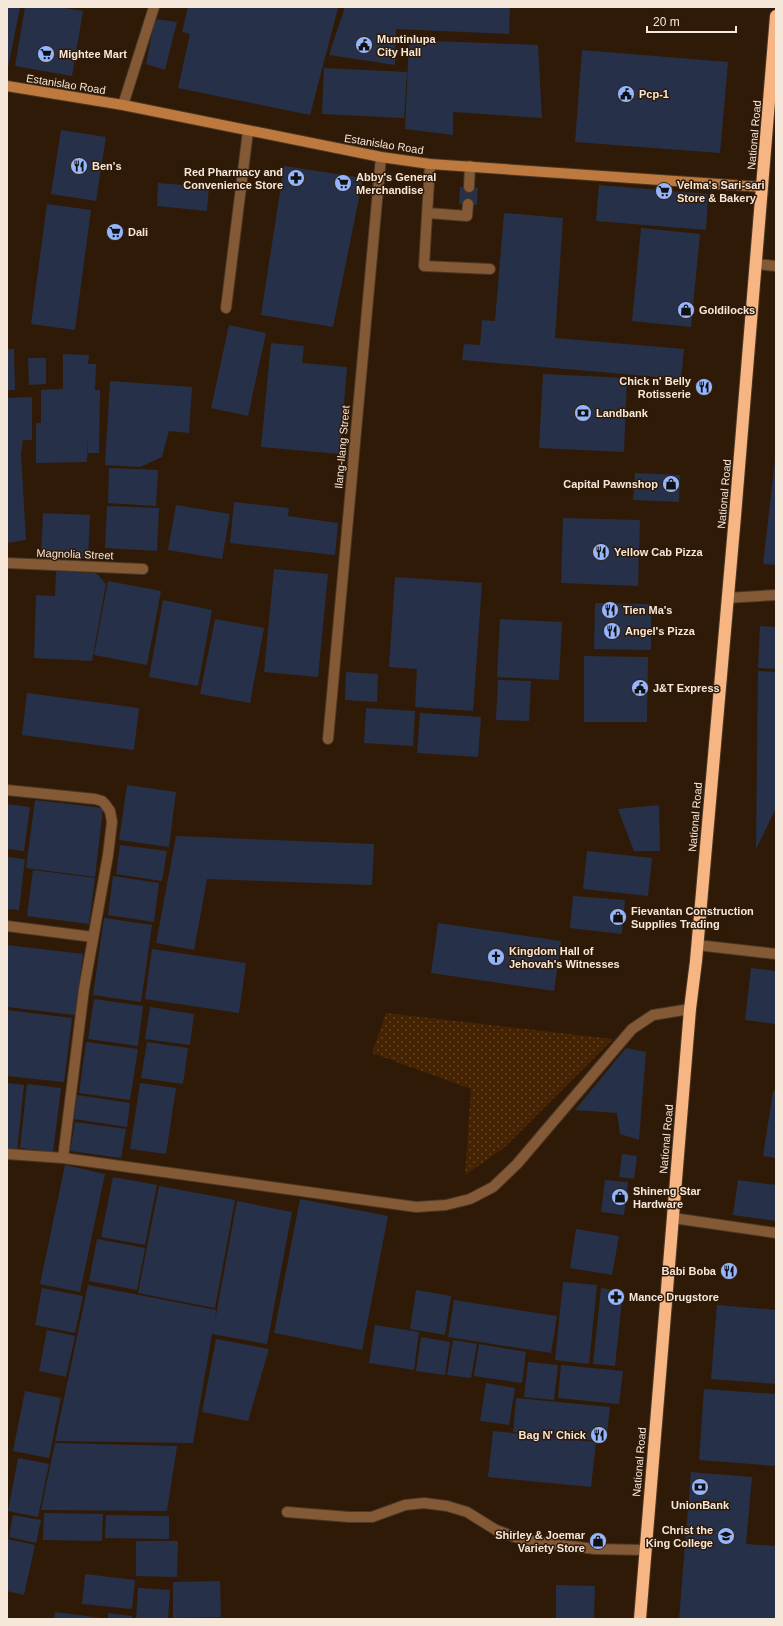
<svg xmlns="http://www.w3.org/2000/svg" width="783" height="1626" font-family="Helvetica,sans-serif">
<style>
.green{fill:url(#green-dots)}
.building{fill:#263149}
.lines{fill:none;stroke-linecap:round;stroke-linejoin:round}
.lane-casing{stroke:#4b3725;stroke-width:12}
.street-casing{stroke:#4b3725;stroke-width:12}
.secondary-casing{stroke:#4b3725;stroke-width:12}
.highway-casing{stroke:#4b3725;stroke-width:14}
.lane{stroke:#845936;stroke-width:10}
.street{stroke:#845936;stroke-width:10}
.secondary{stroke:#bd793e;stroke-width:10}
.highway{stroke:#f6b582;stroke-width:12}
.labels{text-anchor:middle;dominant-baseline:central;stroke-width:3;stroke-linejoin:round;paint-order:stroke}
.poi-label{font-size:11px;font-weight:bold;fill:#f6e7db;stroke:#2f1a07;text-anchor:start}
.street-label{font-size:11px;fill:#f6e7db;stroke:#2f1a07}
</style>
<defs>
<pattern id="green-dots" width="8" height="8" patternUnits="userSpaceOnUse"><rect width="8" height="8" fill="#452302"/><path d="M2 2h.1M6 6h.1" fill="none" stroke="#604326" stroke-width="1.8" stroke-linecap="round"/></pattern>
</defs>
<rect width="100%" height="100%" fill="#2f1a07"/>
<path class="green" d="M386 1013 613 1039 504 1148 465 1175 471 1089 372 1053Z"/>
<path class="building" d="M7 7 20 8 8 67H7Z
M25 7H58L83 11 72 76 15 66Z
M188 7H332L338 8 310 115 178 88 190 34 182 32Z
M345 7H510L509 34 396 29 395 65 329 55Z
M155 19 177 22 165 70 146 64Z
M409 40 538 45 542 118 453 112V135L405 129Z
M582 50 728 62 720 153 575 142Z
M324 68 407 72 404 118 322 114Z
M61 130 106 137 96 201 51 194Z
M284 166 363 178 333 327 261 315Z
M158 183 209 187 207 211 157 206Z
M599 185 708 194 706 230 596 221Z
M460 187 478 188 477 205 459 204Z
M47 204 91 210 75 330 31 324Z
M504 213 563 218 555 338 684 349 681 379 462 360 464 344 480 345 482 320 495 321Z
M641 228 700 234 691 327 632 321Z
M229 325 266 333 248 416 211 408Z
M271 343 304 346 302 363 347 367 340 454 261 447Z
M7 349H14L15 390H7Z
M63 354 89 355 88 364H96L95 390H100L99 453H88V437L87 462 36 463V423H41V390L63 389Z
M28 358H46V384L29 385Z
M543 374 627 378 624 452 539 448Z
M110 381 192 387 189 433 169 431 162 457 140 467 105 465Z
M32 397V440H23L21 454 26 540 7 543V398Z
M775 460H776V565L763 564Z
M109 468 158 470 156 506 108 503Z
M635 473 680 475 679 502 633 500Z
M234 502 289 508 288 516 338 523 335 555 230 543Z
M176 505 230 514 222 559 168 550Z
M107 506 159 508 157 551 105 548Z
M43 513 90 515 88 559 41 557Z
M563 518 640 520 638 586 561 583Z
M274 569 328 574 318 677 264 672Z
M56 571 96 573 106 584 92 661 34 658 36 595 55 596Z
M395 577 482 583 473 711 415 707 417 669 389 667Z
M108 581 161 591 147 665 94 655Z
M163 600 212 610 198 686 149 677Z
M595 603 651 604V650L594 649Z
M215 619 264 628 250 703 200 694Z
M500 619 562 622 559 680 497 677Z
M760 626 776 627V669L758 668Z
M584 656 648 657 647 722H584Z
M758 671 776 672V808L756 849Z
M346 672 378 674 377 702 345 700Z
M498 680 531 681 529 721 496 720Z
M27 693 139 708 134 750 22 735Z
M366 708 415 711 413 746 364 743Z
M420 713 481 717 478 757 417 753Z
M127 785 176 792 169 847 119 840Z
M35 800 103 808 95 877 26 868Z
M7 804 30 807 24 851 7 849Z
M659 805 660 851H634L618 809Z
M176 836 374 844 372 885 207 879 194 950 156 943Z
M120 845 167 851 162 881 116 874Z
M587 851 652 858 648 896 583 889Z
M7 857 25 859 19 910 7 909Z
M33 870 95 878 89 924 27 916Z
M113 876 159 883 154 922 108 915Z
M573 896 625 900 622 934 570 928Z
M104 918 152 925 141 1002 93 995Z
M438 923 561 941 554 991 431 973Z
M7 945 83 954 75 1015 7 1007Z
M152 949 246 963 239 1013 145 999Z
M751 968 776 971V1024L745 1020Z
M94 999 143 1006 138 1046 88 1039Z
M150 1007 194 1014 190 1045 145 1039Z
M7 1010 72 1018 64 1082 7 1076Z
M86 1042 138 1049 130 1100 79 1093Z
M147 1042 188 1048 183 1084 141 1078Z
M626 1048 646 1052 639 1140 620 1134 617 1113 575 1110Z
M7 1083 24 1085 17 1151 7 1150Z
M140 1083 176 1088 166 1154 130 1149Z
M27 1084 61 1088 53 1152 20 1148Z
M773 1091H776V1158L763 1156Z
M77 1095 130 1103 127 1127 74 1119Z
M75 1122 126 1129 121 1158 70 1151Z
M622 1154 637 1156 634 1179 619 1177Z
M65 1165 105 1174 80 1292 40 1284Z
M113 1177 157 1185 145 1245 101 1237Z
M605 1180 628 1182 624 1215 601 1212Z
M738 1180 776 1185V1221L733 1215Z
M159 1186 235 1200 215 1308 138 1293Z
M300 1199 388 1216 362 1350 274 1333Z
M237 1201 292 1212 267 1344 212 1334 193 1443 55 1441 88 1285 216 1310 215 1321Z
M576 1229 619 1236 612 1275 570 1268Z
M97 1239 145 1248 137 1290 89 1281Z
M563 1282 597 1285 589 1364 555 1360Z
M42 1288 83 1296 75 1333 35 1325Z
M601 1288 623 1291 615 1366 593 1364Z
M416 1290 451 1296 445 1335 410 1329Z
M454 1300 557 1316 551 1353 448 1337Z
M717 1305 776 1310V1384L711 1379Z
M375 1325 419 1332 414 1370 369 1363Z
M47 1330 75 1336 66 1377 39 1371Z
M421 1337 450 1342 445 1375 416 1371Z
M216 1339 269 1349 248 1421 202 1412Z
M453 1340 477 1344 471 1378 447 1375Z
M479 1344 526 1352 522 1383 474 1376Z
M528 1362 558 1365 554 1400 524 1397Z
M561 1365 623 1371 619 1404 558 1398Z
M486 1383 515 1388 509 1425 480 1421Z
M704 1389 776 1394V1466L699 1460Z
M25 1391 61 1398 49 1458 13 1451Z
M516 1398 610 1407 606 1442 513 1432Z
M493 1431 596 1442 591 1487 488 1477Z
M55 1443 177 1446 167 1511 41 1510Z
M18 1458 49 1464 38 1517 8 1511Z
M691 1472 752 1477 746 1544 776 1546V1619H679Z
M44 1513 103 1514 102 1541 43 1540Z
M13 1515 41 1520 36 1543 9 1537Z
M106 1515 169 1516V1539L105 1538Z
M7 1539 35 1545 24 1595 7 1591Z
M136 1541H178L177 1577 136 1576Z
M85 1574 135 1580 132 1609 82 1604Z
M220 1581 221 1617 173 1618V1582Z
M556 1585 595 1586 594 1619H556Z
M138 1588 170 1590 168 1619H136Z
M55 1612 102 1618V1619H54Z
M108 1613 132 1616V1619H108Z"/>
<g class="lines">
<g class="lane-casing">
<path id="lane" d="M430 164 424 266 490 269
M469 187 470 166
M428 213 467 216 468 204
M756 264 776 266
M226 308 248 131
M673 1218 776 1233"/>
</g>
<g class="street-casing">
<path id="street" d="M123 105 154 7
M7 563 143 569
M727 598 776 595
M328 739 381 157
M7 790 95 799 102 801 105 804 110 811 112 822 108 855 84 989 63 1158
M7 926 93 937
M697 945 776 954
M7 1154 63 1158 416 1207 446 1205 470 1199 493 1187 517 1164 632 1029 653 1015 690 1009
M287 1512 349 1517H372L405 1505 424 1503 447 1506 467 1512 496 1530 515 1537 537 1542 595 1549 645 1550"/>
</g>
<g class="secondary-casing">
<path id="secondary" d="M7 86 123 105 381 157 430 164 762 187"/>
</g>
<g class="highway-casing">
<path id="highway" d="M640 1619 690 1009 696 961 735 516 776 16"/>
</g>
<use href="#lane" class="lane"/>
<use href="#street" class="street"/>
<use href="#secondary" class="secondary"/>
<use href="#highway" class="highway"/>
</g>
<defs>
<g id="civic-disc" transform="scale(0.9)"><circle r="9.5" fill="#95b6fd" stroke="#2f1a07"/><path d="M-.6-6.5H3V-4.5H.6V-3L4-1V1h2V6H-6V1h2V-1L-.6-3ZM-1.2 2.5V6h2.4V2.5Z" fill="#111"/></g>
<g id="supermarket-disc" transform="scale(0.9)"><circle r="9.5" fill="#95b6fd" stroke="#2f1a07"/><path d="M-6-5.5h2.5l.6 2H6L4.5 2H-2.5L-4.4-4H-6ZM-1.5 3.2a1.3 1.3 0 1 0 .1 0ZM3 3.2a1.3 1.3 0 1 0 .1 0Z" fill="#111"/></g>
<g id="restaurant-disc" transform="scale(0.9)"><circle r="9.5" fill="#95b6fd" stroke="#2f1a07"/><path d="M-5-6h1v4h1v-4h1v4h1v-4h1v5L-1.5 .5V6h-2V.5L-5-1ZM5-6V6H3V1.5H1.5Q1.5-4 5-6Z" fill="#111"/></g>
<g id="pharmacy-disc" transform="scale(0.9)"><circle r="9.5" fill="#95b6fd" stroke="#2f1a07"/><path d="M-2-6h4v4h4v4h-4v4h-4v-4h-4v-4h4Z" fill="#111"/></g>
<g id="shop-disc" transform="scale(0.9)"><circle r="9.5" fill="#95b6fd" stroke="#2f1a07"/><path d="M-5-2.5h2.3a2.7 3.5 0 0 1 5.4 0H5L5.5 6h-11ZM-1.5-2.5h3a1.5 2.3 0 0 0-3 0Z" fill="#111"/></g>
<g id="bank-disc" transform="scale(0.9)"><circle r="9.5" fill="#95b6fd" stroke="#2f1a07"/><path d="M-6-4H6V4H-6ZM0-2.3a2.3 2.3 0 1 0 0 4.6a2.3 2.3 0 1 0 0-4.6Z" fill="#111"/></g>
<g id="church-disc" transform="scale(0.9)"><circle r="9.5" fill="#95b6fd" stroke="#2f1a07"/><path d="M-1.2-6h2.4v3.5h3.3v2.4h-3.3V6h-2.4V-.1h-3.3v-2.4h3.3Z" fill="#111"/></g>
<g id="university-disc" transform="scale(0.9)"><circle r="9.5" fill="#95b6fd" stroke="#2f1a07"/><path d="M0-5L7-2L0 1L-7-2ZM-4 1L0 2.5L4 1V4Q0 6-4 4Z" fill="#111"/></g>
</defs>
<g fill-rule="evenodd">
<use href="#civic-disc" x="364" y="45"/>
<use href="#supermarket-disc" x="46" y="54"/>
<use href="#civic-disc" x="626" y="94"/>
<use href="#restaurant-disc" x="79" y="166"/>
<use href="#pharmacy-disc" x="296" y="178"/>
<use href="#supermarket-disc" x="343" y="183"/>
<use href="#supermarket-disc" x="664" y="191"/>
<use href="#supermarket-disc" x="115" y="232"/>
<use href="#shop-disc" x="686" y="310"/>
<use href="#restaurant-disc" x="704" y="387"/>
<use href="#bank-disc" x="583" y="413"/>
<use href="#shop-disc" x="671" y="484"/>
<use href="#restaurant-disc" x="601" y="552"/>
<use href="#restaurant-disc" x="610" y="610"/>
<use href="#restaurant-disc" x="612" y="631"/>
<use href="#civic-disc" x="640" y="688"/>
<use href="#shop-disc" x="618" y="917"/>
<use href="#church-disc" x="496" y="957"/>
<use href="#shop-disc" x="620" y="1197"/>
<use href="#restaurant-disc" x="729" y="1271"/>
<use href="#pharmacy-disc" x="616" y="1297"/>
<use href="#restaurant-disc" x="599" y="1435"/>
<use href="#bank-disc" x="700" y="1487"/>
<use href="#university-disc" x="726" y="1536"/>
<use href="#shop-disc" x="598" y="1541"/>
</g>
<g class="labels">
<g class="poi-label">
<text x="377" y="39">Muntinlupa<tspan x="377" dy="13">City Hall</tspan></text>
<text x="59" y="54">Mightee Mart</text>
<text x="639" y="94">Pcp-1</text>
<text x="92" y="166">Ben's</text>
<text x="283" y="172" text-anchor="end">Red Pharmacy and<tspan x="283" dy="13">Convenience Store</tspan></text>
<text x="356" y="177">Abby's General<tspan x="356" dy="13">Merchandise</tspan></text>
<text x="677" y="185">Velma's Sari-sari<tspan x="677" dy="13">Store &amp; Bakery</tspan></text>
<text x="128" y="232">Dali</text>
<text x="699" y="310">Goldilocks</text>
<text x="691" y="381" text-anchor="end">Chick n' Belly<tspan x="691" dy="13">Rotisserie</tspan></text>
<text x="596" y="413">Landbank</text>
<text x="658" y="484" text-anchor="end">Capital Pawnshop</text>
<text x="614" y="552">Yellow Cab Pizza</text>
<text x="623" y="610">Tien Ma's</text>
<text x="625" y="631">Angel's Pizza</text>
<text x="653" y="688">J&amp;T Express</text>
<text x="631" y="911">Fievantan Construction<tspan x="631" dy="13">Supplies Trading</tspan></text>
<text x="509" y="951">Kingdom Hall of<tspan x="509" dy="13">Jehovah's Witnesses</tspan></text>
<text x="633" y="1191">Shineng Star<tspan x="633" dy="13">Hardware</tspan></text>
<text x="716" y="1271" text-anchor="end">Babi Boba</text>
<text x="629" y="1297">Mance Drugstore</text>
<text x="586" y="1435" text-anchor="end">Bag N' Chick</text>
<text x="700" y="1505" text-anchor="middle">UnionBank</text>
<text x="713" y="1530" text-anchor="end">Christ the<tspan x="713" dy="13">King College</tspan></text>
<text x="585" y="1535" text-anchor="end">Shirley &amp; Joemar<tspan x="585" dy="13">Variety Store</tspan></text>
</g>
<g class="street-label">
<text transform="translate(66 84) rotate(9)">Estanislao Road</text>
<text transform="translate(754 135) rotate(-85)">National Road</text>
<text transform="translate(384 144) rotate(9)">Estanislao Road</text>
<text transform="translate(342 447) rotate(-85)">Ilang-Ilang Street</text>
<text transform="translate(724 494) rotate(-85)">National Road</text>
<text transform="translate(75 554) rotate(2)">Magnolia Street</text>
<text transform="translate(695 817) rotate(-85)">National Road</text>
<text transform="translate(666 1139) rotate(-85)">National Road</text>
<text transform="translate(639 1462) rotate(-85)">National Road</text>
</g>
</g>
<rect width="783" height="1626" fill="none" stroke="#f6e7db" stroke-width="16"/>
<path d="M647 26v6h89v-6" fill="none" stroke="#f6e7db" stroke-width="2"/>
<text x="653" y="26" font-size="12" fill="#f6e7db" stroke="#2f1a07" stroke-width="3" paint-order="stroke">20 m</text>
</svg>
